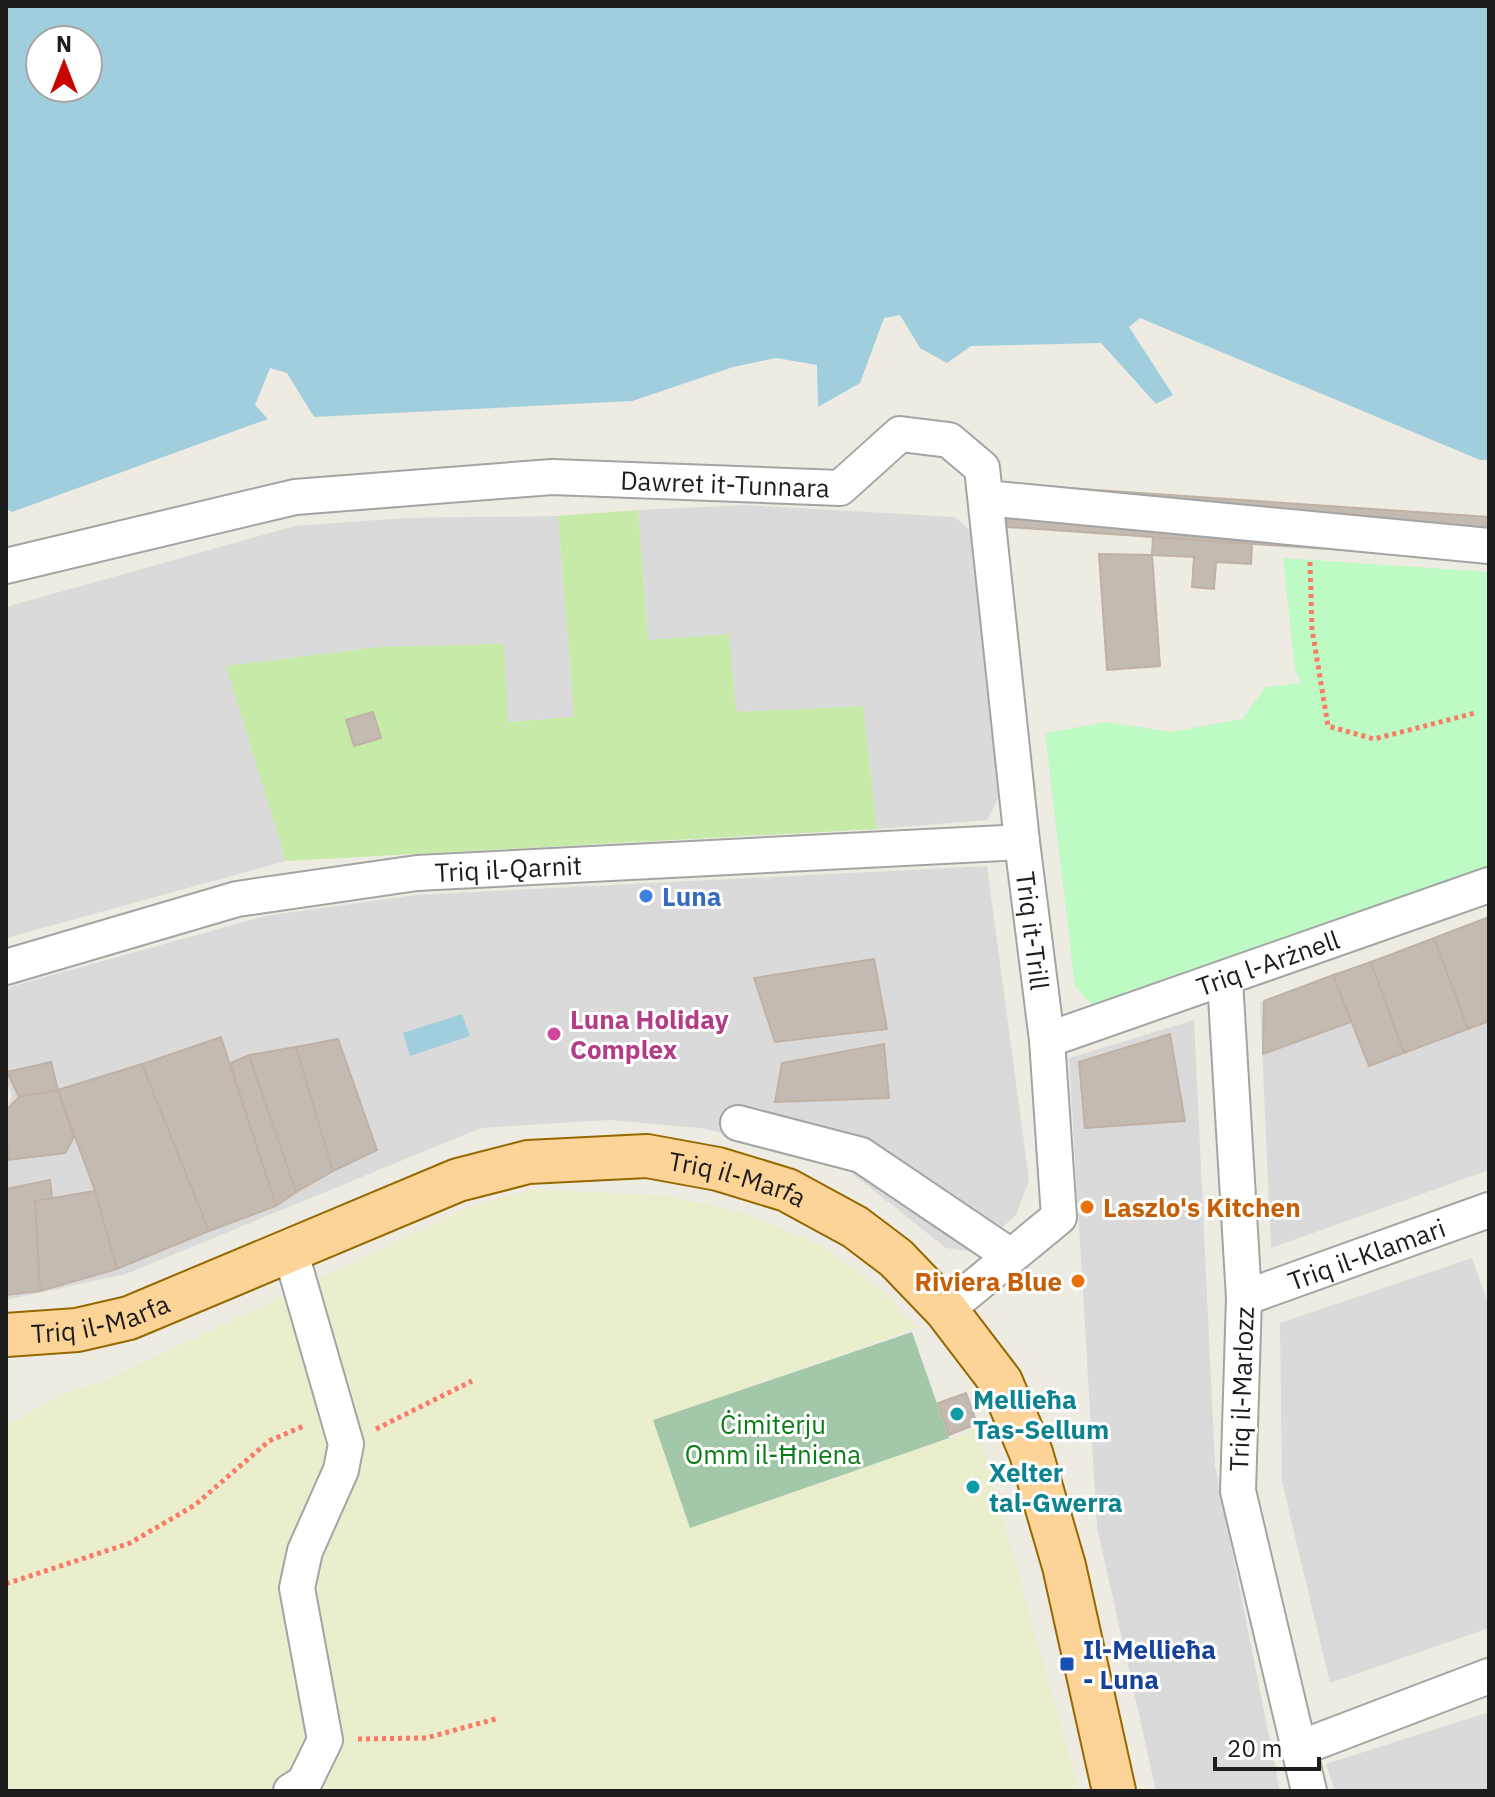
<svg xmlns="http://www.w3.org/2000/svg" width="1495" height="1797" font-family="'IBM Plex Sans',sans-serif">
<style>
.residential{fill:#dbdada}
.farmland{fill:#eaeecd}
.grass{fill:#c6eaa7}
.cemetery{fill:#a3c8a9}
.park{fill:#bdfac4}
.water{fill:#a1cedd;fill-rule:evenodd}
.building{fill:#c3bab2;stroke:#c0b1a4;stroke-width:2}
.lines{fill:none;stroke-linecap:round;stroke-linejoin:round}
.minor-casing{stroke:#a4a4a4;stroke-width:38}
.major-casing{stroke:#956800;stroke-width:46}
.path{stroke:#fc7965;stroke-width:5;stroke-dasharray:4 4;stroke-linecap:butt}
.minor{stroke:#fff;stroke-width:34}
.major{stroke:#fdd498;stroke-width:42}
.shop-dot{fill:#3f7fe0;stroke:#fff;stroke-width:3}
.hotel-dot{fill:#d1479c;stroke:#fff;stroke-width:3}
.food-dot{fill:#e8710a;stroke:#fff;stroke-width:3}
.culture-dot{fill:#0f9aa8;stroke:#fff;stroke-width:3}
.transit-dot{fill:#1a4fb4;stroke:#fff;stroke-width:3}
.labels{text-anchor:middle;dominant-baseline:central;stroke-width:6;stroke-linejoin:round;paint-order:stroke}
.street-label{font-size:26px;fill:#1d1d1d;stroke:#fff}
.shop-label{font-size:26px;font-weight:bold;fill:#366cbe;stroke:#fff;text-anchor:start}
.hotel-label{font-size:26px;font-weight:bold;fill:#b23c85;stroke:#fff;text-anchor:start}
.food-label{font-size:26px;font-weight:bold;fill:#c56008;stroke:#fff;text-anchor:start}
.culture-label{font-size:26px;font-weight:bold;fill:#0d838f;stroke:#fff;text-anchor:start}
.park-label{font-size:26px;fill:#097c16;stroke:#fff}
.transit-label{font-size:26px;font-weight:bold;fill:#164399;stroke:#fff;text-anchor:start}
</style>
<rect width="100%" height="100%" fill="#eeebe2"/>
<path class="residential" d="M746 505 955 517 974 534 1000 795 987 820 877 829 863 706 735 712 648 640 638 510Z
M558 516 574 717 507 722 504 644 377 647 227 666 286 861 6 938V607L295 526 404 518Z
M987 866 1029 1180 1016 1215 974 1252 946 1248 834 1159 700 1128 610 1120 481 1128 126 1274 6 1300V1111L12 1095 6 1080V988L265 916 415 895Z
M1489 917V1170L1271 1248 1260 1002Z
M1194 1020 1215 1465 1280 1791H1156L1097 1527 1069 1058Z
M1472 1258 1489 1306V1628L1330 1683 1282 1482 1280 1323Z
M1489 1712V1791H1335L1326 1764Z"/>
<path class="farmland" d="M536 1189 665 1196 742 1212 826 1248 885 1293 917 1328 654 1420 690 1527 978 1429 1079 1791H6V1426L62 1394 105 1381 473 1205Z"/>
<path class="grass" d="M638 510 648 640 729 634 736 712 863 706 877 829 286 861 226 666 377 647 504 644 508 722 574 717 558 516Z"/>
<path class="cemetery" d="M912 1332 949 1438 690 1528 653 1420Z"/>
<path class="park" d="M1283 558 1489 572V869L1091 1004 1075 986 1045 733 1107 722 1170 732 1243 719 1265 687 1301 683 1295 669Z"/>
<path class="water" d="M6 6H1489V460H1480L1140 318 1129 327 1173 395 1156 404 1101 343 971 346 947 363 920 348 900 315 884 318 860 383 818 407 817 365 776 358 733 367 632 401 314 417 287 373 270 368 255 405 268 419 12 512 6 509ZM40 40H88V88H40Z
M462 1014 470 1036 410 1056 403 1033Z"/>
<path class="building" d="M1009 484 1489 517V560L1007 527Z
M1153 537 1252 544 1251 564 1216 562 1214 589 1192 587 1194 557 1152 555Z
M1099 554 1152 555 1160 666 1107 670Z
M373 712 381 738 354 746 346 720Z
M1489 917V1021L1468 1029 1434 938Z
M1434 938 1468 1029 1404 1053 1371 962Z
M874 959 887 1029 775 1042 754 978Z
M1371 962 1404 1053 1369 1066 1333 975Z
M1333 975 1351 1022 1263 1054 1264 1001Z
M1170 1034 1185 1121 1085 1128 1079 1062Z
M221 1037 276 1206 209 1231 142 1064Z
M338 1039 377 1150 333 1171 296 1047Z
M884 1044 889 1098 775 1102 782 1063Z
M296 1047 333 1171 296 1192 249 1055Z
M249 1055 296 1192 276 1206 230 1063Z
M51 1062 58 1090 19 1097 7 1072Z
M142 1064 209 1231 117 1269 95 1191 58 1090Z
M58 1090 74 1137 65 1153 8 1160 6 1111 19 1097Z
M50 1180 52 1198 35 1201 40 1291 6 1295V1189Z
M95 1191 117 1269 40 1291 35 1201Z
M966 1393 977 1424 949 1435 938 1403Z"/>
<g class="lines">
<g class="minor-casing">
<g id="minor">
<path d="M986 498 1489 546"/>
<path id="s1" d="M6 566 295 497 552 477 840 488 900 434 949 440 982 468 1022 842 1047 1040 1059 1217 946 1310"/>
<path id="s2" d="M6 967 237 899 417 873 1022 842"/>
<path d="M1225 980 1244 1298 1238 1491 1309 1791"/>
<path id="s3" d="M1047 1040 1489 885"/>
<path d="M738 1123 861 1155 1009 1255"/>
<path d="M290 1250 346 1444 341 1470 305 1551 297 1588 325 1740 304 1783 291 1791"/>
<path id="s4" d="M1244 1298 1489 1210"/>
<path d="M1300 1748 1489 1676"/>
</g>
</g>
<g class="major-casing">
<g id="major">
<path id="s5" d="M6 1335 77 1330 129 1318 458 1180 528 1162 647 1156 718 1169 787 1190 855 1227 896 1258 946 1310 1001 1382 1031 1453 1064 1566 1114 1791"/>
</g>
</g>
<path class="path" d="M1310 562 1312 629 1328 726 1374 739 1475 713
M376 1429 472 1381
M6 1584 130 1543 195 1505 269 1441 306 1425
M358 1739 426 1738 499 1718"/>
<use href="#minor" class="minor"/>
<use href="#major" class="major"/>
</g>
<circle class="shop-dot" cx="646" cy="896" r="8"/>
<circle class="hotel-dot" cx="554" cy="1034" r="8"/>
<g class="food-dot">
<circle cx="1087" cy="1207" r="8"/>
<circle cx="1078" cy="1281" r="8"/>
</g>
<g class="culture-dot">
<circle cx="957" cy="1414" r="8"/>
<circle cx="973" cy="1487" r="8"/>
</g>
<rect class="transit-dot" x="1059" y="1656" width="16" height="16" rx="4"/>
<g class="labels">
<g class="street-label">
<text stroke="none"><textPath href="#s1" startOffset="728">Dawret it-Tunnara</textPath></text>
<text stroke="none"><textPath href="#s2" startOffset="514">Triq il-Qarnit</textPath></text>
<text stroke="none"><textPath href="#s1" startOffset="1482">Triq it-Trill</textPath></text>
<text stroke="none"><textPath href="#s3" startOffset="234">Triq l-Arżnell</textPath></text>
<text stroke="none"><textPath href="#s5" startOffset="766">Triq il-Marfa</textPath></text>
<text stroke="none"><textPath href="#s4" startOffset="130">Triq il-Klamari</textPath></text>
<text stroke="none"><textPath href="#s5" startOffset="96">Triq il-Marfa</textPath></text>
<text transform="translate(1241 1389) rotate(-88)">Triq il-Marlozz</text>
</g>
<g class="shop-label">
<text x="662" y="896">Luna</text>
</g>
<g class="hotel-label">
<text x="570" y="1019">Luna Holiday<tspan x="570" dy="30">Complex</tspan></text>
</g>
<g class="food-label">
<text x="1103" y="1207">Laszlo's Kitchen</text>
<text x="1062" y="1281" text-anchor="end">Riviera Blue</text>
</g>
<g class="culture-label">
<text x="973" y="1399">Mellieħa<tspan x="973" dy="30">Tas-Sellum</tspan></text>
<text x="989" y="1472">Xelter<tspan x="989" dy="30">tal-Gwerra</tspan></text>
</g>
<g class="park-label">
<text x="773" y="1424">Ċimiterju<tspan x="773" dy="30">Omm il-Ħniena</tspan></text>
</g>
<g class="transit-label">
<text x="1083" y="1649">Il-Mellieħa<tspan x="1083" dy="30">- Luna</tspan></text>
</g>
</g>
<rect width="1495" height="1797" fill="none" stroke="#1d1d1d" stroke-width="16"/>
<g transform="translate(64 64)"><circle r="38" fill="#ffffff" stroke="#a5a5a5" stroke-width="2"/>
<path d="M0-6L14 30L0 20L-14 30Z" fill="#c90500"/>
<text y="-12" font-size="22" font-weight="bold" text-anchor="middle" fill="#1d1d1d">N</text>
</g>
<path d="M1215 1757v12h104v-12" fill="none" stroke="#1d1d1d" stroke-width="4"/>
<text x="1227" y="1757" font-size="24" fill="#1d1d1d" stroke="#ffffff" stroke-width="6" paint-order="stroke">20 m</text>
</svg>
